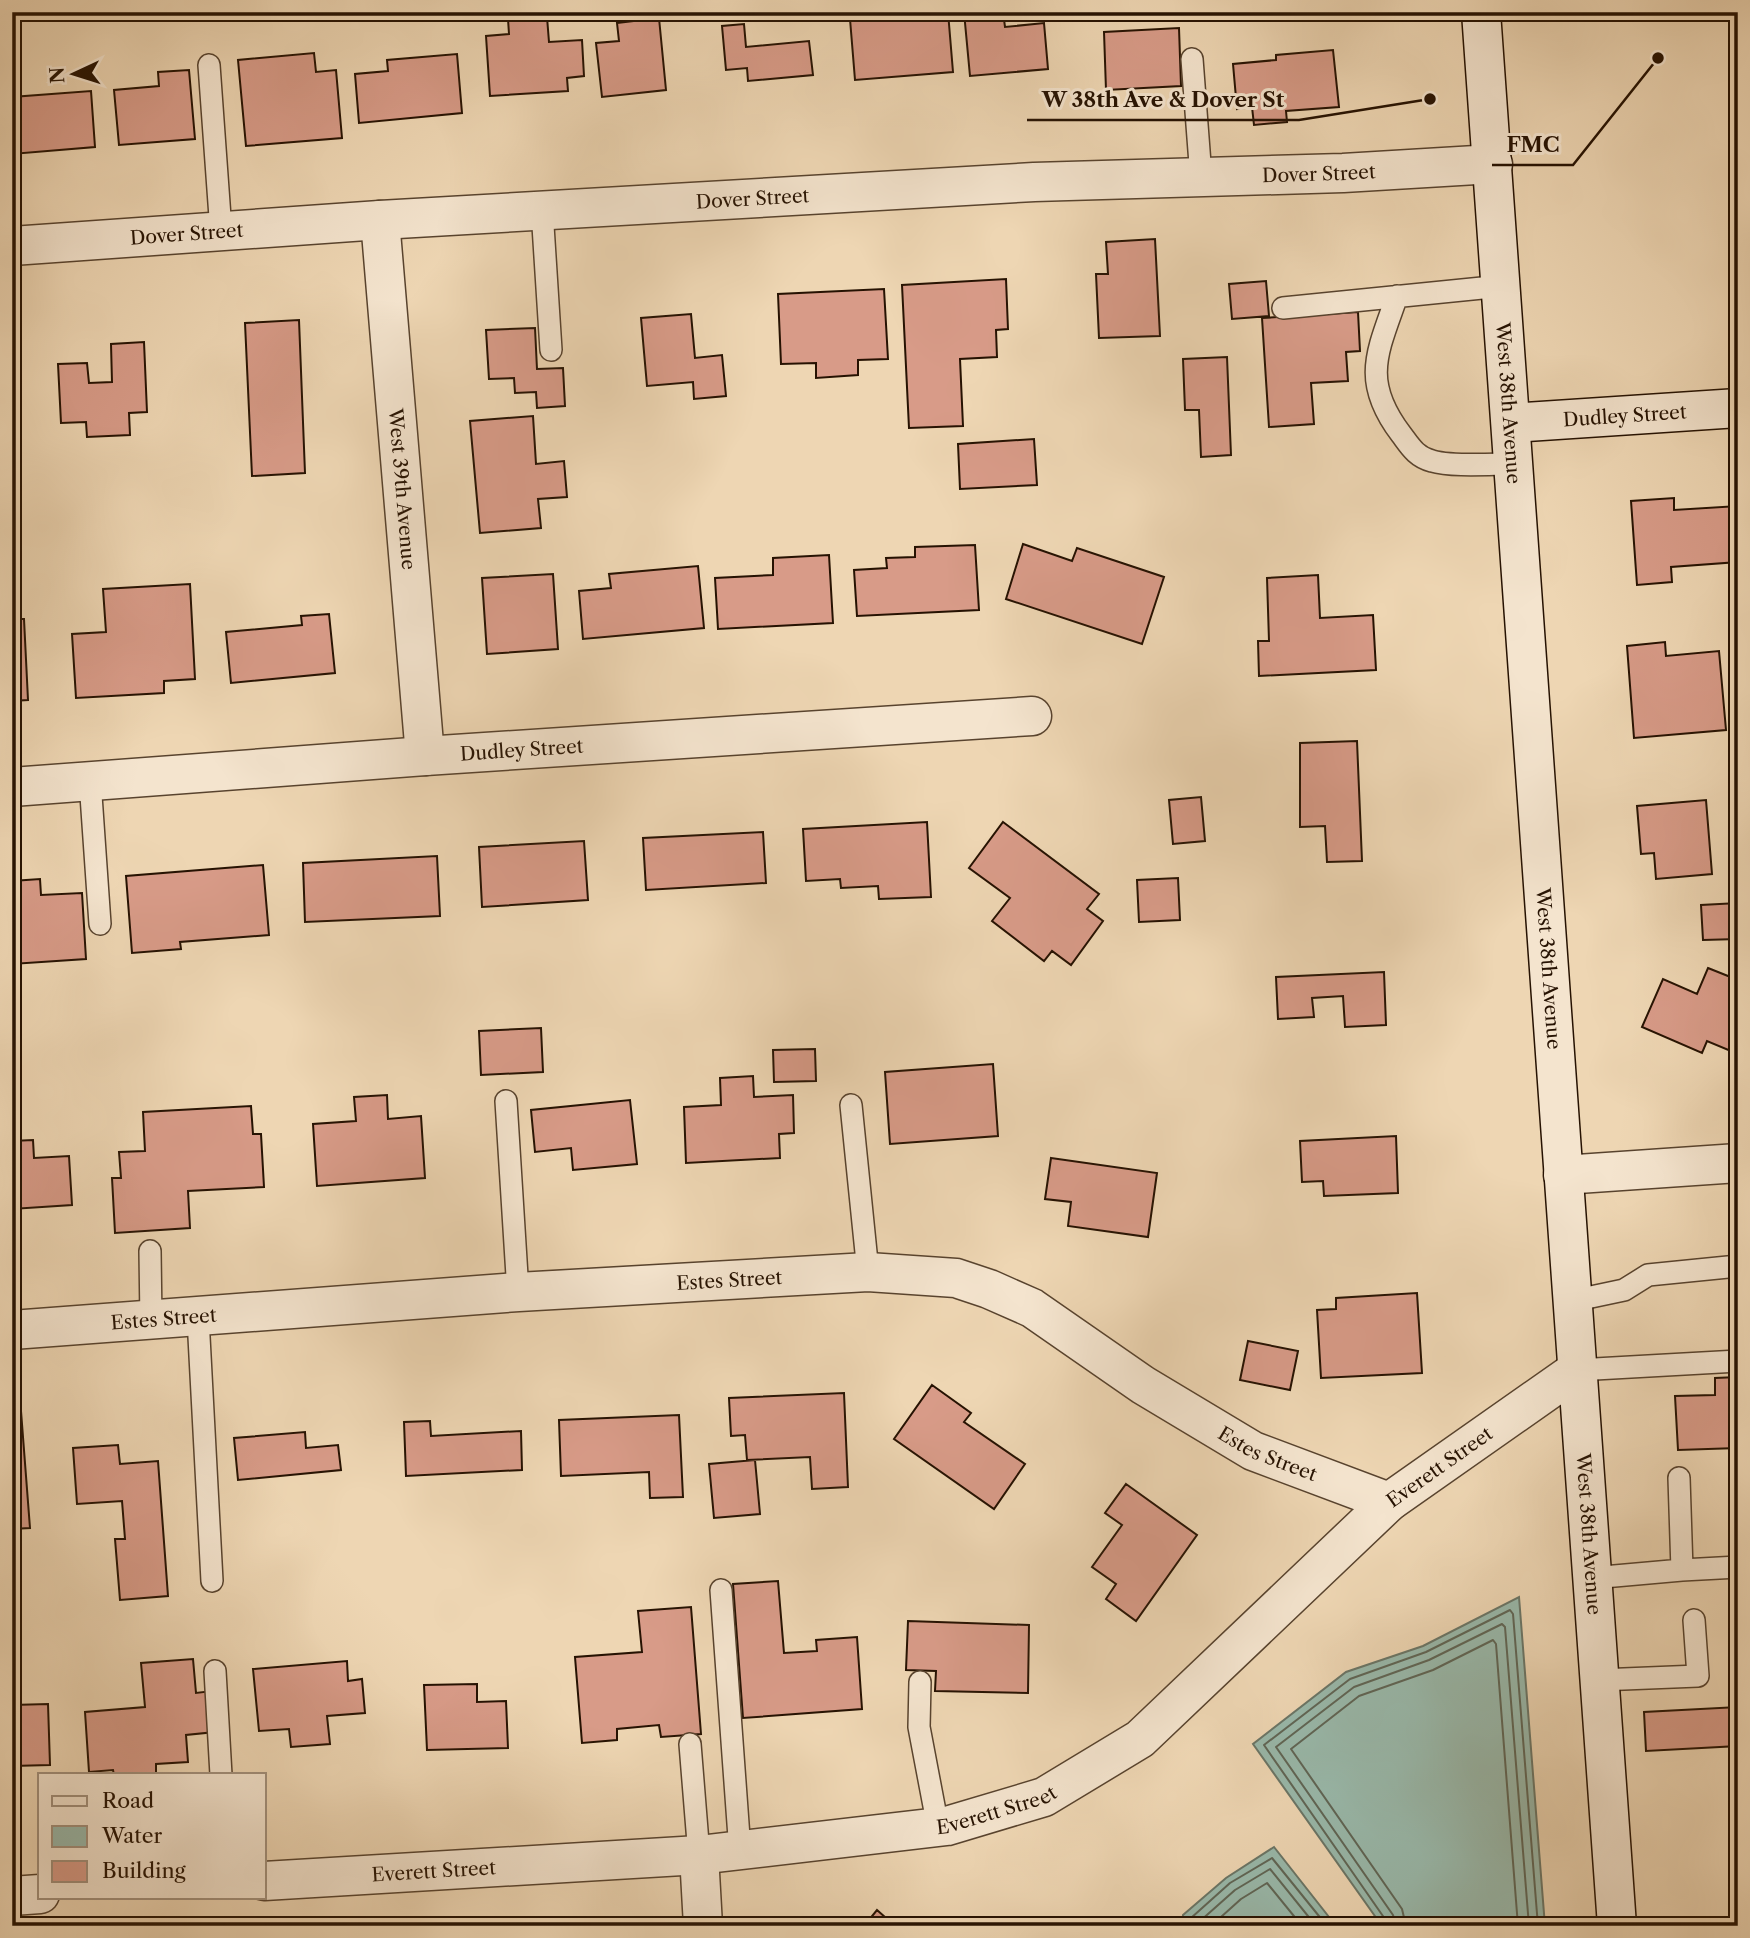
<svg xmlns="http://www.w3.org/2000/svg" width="1750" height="1938" font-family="'Libre Caslon Text',serif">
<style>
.water{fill:#99b9ab;stroke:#6b7667;stroke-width:2}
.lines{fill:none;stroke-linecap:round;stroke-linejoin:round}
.shore{stroke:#606656;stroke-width:2}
.building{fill:#d89b88;stroke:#261202;stroke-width:2}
.lane-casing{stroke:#58432e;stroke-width:24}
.street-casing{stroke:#58432e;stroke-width:41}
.secondary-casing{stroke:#261202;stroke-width:41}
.lane{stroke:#f4e4ce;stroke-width:21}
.street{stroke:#f4e4ce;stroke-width:38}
.secondary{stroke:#f4e4ce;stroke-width:38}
.labels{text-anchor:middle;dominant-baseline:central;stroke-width:6;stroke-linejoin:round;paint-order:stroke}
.street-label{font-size:19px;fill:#261202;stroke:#f4e4ce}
.leader{fill:none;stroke:#261202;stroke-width:2.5}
.callout-dot{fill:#261202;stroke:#f4e4ce;stroke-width:2.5}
.callout-label{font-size:21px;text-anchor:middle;font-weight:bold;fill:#261202;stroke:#f4e4ce;stroke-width:6;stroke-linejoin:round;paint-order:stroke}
</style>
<rect width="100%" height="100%" fill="#eed6b3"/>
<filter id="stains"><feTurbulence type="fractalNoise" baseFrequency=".00286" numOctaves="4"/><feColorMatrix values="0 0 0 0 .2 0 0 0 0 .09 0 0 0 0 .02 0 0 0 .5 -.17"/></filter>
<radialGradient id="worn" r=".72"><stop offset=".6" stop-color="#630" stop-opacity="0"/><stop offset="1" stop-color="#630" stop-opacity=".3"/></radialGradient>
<path class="water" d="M1519 1597 1545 1926H1382L1253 1744 1346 1672 1423 1646Z
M1274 1847 1336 1926H1182L1183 1915 1226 1878Z"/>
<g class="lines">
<path class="shore" d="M1189 1926 1191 1918 1230 1883 1272 1858 1327 1926
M1198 1926 1199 1922 1235 1890 1270 1869 1316 1926
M1211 1926 1241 1899 1267 1883 1302 1926
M1387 1926 1385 1919 1264 1745 1350 1679 1426 1652 1510 1610 1513 1614 1538 1926
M1396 1926 1393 1915 1276 1747 1354 1687 1429 1660 1502 1624 1505 1627 1529 1926
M1406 1926 1402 1909 1291 1749 1359 1696 1433 1670 1493 1640 1496 1644 1518 1926"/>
</g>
<path class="building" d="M879 12H948L953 72 855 80 850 19 879 16Z
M964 12H1003L1005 27 1044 23 1048 69 970 76Z
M547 17 549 42 582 40 584 76 567 78 568 91 490 96 486 36 509 34 508 19Z
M659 18 666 90 602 97 596 43 619 41 617 23Z
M744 24 746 47 809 41 813 75 748 81 747 68 726 70 722 26Z
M1179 28 1181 86 1106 90 1104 32Z
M1333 50 1339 107 1286 111 1287 122 1254 125 1252 107 1237 109 1233 64 1276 60V55Z
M314 53 316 72 336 70 342 138 246 146 238 60Z
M457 54 462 113 359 123 355 74 388 71 387 60Z
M189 70 195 139 119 145 114 90 159 86 158 72Z
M91 91 95 147 12 154V97Z
M1155 239 1160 336 1099 338 1096 274H1108L1106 242Z
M1006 279 1008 329 996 330 997 357 960 359 963 426 909 428 902 285Z
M1266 281 1269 316 1232 319 1229 284Z
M884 289 888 359 858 360V375L816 378V363L781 364 778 294Z
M1358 312 1360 351 1346 352 1348 381 1311 383 1314 424 1269 427 1262 318Z
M691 314 695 358 722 355 726 396 694 399 693 382 647 386 641 318Z
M299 320 305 473 252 476 245 323Z
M535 328 537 369 563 368 565 406 537 408 536 392 515 393 514 378 489 379 486 330Z
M144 342 147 412 129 413 130 435 87 437 86 422 61 423 58 364 87 363 89 383 112 382 111 344Z
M1227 357 1231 455 1201 457 1199 410H1185L1183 359Z
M533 416 536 464 564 461 567 497 538 499 541 528 480 533 470 421Z
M1034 439 1037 485 960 489 958 444Z
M1674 498V510L1738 506V562L1671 567 1672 582 1637 585 1631 501Z
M1023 544 1072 561 1077 548 1164 577 1142 644 1006 599Z
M975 545 979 610 857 616 854 570 887 568 886 558 915 557V547Z
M829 555 833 623 718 629 715 578 773 575V558Z
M698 566 704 628 583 639 579 591 611 588 609 574Z
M553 574 558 649 487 654 482 578Z
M1318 575 1320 618 1373 615 1376 670 1259 676 1258 641H1269L1267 578Z
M190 584 195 679 164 681V693L76 698 72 634 106 632 103 589Z
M329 614 335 673 231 683 226 632 302 625 301 616Z
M12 619H24L28 700 12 701Z
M1665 642 1666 656 1719 651 1726 730 1634 738 1627 646Z
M1357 741 1362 861 1327 862 1325 826 1300 827V743Z
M1201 797 1205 841 1173 844 1169 800Z
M1706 800 1712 874 1656 879 1654 853 1641 854 1637 806Z
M927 822 931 897 879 899 878 886 841 888 840 879 806 881 803 829Z
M1003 822 1099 894 1087 909 1103 921 1071 965 1052 951 1044 961 992 921 1010 898 969 868Z
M763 832 766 883 646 890 643 838Z
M584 841 588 900 482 907 479 847Z
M437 856 440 916 305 922 303 863Z
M263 865 269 935 180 942 181 949 132 953 126 876Z
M1178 878 1180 920 1139 922 1137 880Z
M40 879 41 895 82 893 86 959 12 964V881Z
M1738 903V939L1703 940 1701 905Z
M1708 968 1738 980V1054L1707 1041 1702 1053 1642 1027 1663 979 1697 994Z
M1384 972 1386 1025 1345 1027 1343 996 1312 998 1314 1017 1278 1019 1276 977Z
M541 1028 543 1072 481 1075 479 1031Z
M815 1049 816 1081 774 1082 773 1050Z
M993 1064 998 1136 890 1144 885 1072Z
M753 1076 754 1097 793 1095 794 1133 779 1134 780 1158 686 1163 684 1107 721 1105 720 1078Z
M387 1095 388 1119 421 1116 425 1178 317 1186 313 1124 356 1121 354 1097Z
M630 1100 637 1164 573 1170 571 1148 535 1152 531 1110Z
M251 1106 253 1134H261L264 1187 188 1191 190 1228 115 1233 112 1178H121L119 1152 145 1151 143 1112Z
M1396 1136 1398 1193 1324 1196 1323 1181 1302 1182 1300 1141Z
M33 1140 34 1158 69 1156 72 1205 12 1209V1141Z
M1051 1158 1157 1173 1148 1237 1068 1226 1071 1202 1045 1199Z
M1417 1293 1422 1373 1321 1378 1317 1310 1336 1309V1298Z
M1248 1341 1298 1351 1290 1390 1240 1380Z
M1738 1377V1448L1678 1450 1675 1396 1715 1395V1378Z
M932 1385 971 1413 964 1422 1025 1464 994 1509 894 1439Z
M844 1393 848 1487 812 1489 810 1457 747 1460 745 1435 731 1436 729 1398Z
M21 1411 30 1528 12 1529V1412Z
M679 1415 683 1497 650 1498 649 1472 561 1476 559 1420Z
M430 1421 431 1436 521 1431 522 1470 406 1476 404 1422Z
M305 1432 306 1448 338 1445 341 1470 238 1480 234 1438Z
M118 1445 120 1464 158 1461 168 1596 120 1600 115 1539H125L122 1501 77 1504 73 1448Z
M755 1460 760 1514 714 1518 709 1464Z
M1126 1484 1197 1535 1136 1621 1106 1599 1116 1584 1092 1567 1122 1525 1105 1513Z
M778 1581 784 1653 817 1651 816 1640 857 1637 862 1709 743 1718 733 1584Z
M691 1607 701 1734 661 1737 659 1725 617 1729V1740L582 1743 575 1657 642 1652 638 1611Z
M908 1621 1029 1625 1028 1693 935 1691 936 1671 906 1670Z
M193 1659 196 1693 212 1691 215 1732 186 1735 188 1762 156 1764V1775H114L113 1770 89 1772 85 1712 145 1707 141 1663Z
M347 1661 348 1681 362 1679 365 1713 327 1716 330 1744 291 1747 289 1729 259 1731 253 1669Z
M477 1684V1702L506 1701 508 1748 427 1750 424 1685Z
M48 1704 50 1765 12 1766V1705Z
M1738 1707V1746L1646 1751 1644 1712Z
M877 1910 895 1926H864Z"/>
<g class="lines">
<g class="lane-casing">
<path id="lane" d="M1192 59 1201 177
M209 65 221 231
M542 210 551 350
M1397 296C1377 353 1361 381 1401 434 1410 446 1416 457 1432 461 1452 467 1491 464 1513 464
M1283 308 1502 286
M90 781 100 924
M506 1101 518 1292
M851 1105 868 1272
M150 1251 151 1321
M1572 1301 1624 1290 1648 1275 1738 1266
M198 1318 212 1581
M1577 1370 1738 1361
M1682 1570 1738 1567
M1592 1578 1682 1570 1679 1478
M721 1590 740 1851
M215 1671 221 1775
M1599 1680 1698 1676 1694 1620
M920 1682 919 1727 938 1827
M690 1744 699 1855"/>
</g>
<g class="street-casing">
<g id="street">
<path id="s1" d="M380 220 425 756"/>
<path id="s2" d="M12 246 380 220 1034 182 1343 173 1493 164"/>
<path id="s3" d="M12 787 425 756 1032 716"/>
<path d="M1563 1175 1738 1163"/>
<path id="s4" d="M12 1330 518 1292 868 1272 956 1278 989 1289 1032 1308 1143 1385 1253 1451 1389 1502"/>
<path d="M699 1855 703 1926"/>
<path id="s5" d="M264 1881 699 1855 947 1826 1044 1797 1140 1739 1389 1502 1577 1370"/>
<path d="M12 1896 40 1894"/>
</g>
</g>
<g class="secondary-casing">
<g id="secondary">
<path id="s6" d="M1481 12 1617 1926"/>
<path id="s7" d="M1511 423 1738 408"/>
</g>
</g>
<use href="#lane" class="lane"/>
<use href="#street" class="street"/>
<use href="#secondary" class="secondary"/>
</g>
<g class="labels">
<g class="street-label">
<text stroke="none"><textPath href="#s2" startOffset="1309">Dover Street</textPath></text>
<text stroke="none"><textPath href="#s2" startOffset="742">Dover Street</textPath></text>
<text stroke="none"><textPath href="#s2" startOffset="175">Dover Street</textPath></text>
<text stroke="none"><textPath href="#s6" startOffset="392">West 38th Avenue</textPath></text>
<text stroke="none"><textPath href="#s7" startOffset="114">Dudley Street</textPath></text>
<text stroke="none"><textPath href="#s1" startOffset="270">West 39th Avenue</textPath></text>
<text stroke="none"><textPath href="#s3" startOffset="511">Dudley Street</textPath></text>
<text stroke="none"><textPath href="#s6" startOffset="959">West 38th Avenue</textPath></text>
<text stroke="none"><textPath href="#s4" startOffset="719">Estes Street</textPath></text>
<text stroke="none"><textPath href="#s4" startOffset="152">Estes Street</textPath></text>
<text stroke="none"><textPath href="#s4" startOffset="1306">Estes Street</textPath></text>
<text stroke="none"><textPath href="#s5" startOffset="1304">Everett Street</textPath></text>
<text stroke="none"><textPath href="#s6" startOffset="1526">West 38th Avenue</textPath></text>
<text stroke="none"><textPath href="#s5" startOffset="737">Everett Street</textPath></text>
<text stroke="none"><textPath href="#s5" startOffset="170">Everett Street</textPath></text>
</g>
</g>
<path class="leader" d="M1430 99L1299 120H1027M1658 58L1573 165H1492"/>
<g class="callout-dot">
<circle cx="1430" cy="99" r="7"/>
<circle cx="1658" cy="58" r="7"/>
</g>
<g class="callout-label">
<text x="1163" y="107">W 38th Ave &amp; Dover St</text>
<text x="1533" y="152">FMC</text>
</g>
<rect width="1750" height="1938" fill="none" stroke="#eed6b3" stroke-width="42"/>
<rect x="14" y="14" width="1722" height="1910" fill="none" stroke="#261202" stroke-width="3.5"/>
<rect x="21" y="21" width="1708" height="1896" fill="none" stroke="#261202" stroke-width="2"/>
<rect x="38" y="1773" width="228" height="126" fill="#f4e4ce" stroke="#a2907c" stroke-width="2"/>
<rect x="52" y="1796" width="35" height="10" fill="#f4e4ce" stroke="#a2907c" stroke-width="2"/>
<text x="102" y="1808" font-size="21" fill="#261202">Road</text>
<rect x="52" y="1826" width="35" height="21" fill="#99b9ab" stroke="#a2907c" stroke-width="2"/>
<text x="102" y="1843" font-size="21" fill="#261202">Water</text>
<rect x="52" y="1861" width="35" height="21" fill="#d89b88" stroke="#a2907c" stroke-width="2"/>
<text x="102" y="1878" font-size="21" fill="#261202">Building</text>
<g transform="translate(74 74) rotate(266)" stroke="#f4e4ce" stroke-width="5" paint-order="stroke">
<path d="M0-5L12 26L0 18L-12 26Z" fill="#261202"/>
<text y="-10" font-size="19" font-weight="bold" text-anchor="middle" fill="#261202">N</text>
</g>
<rect width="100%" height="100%" filter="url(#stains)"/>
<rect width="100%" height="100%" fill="url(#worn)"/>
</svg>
